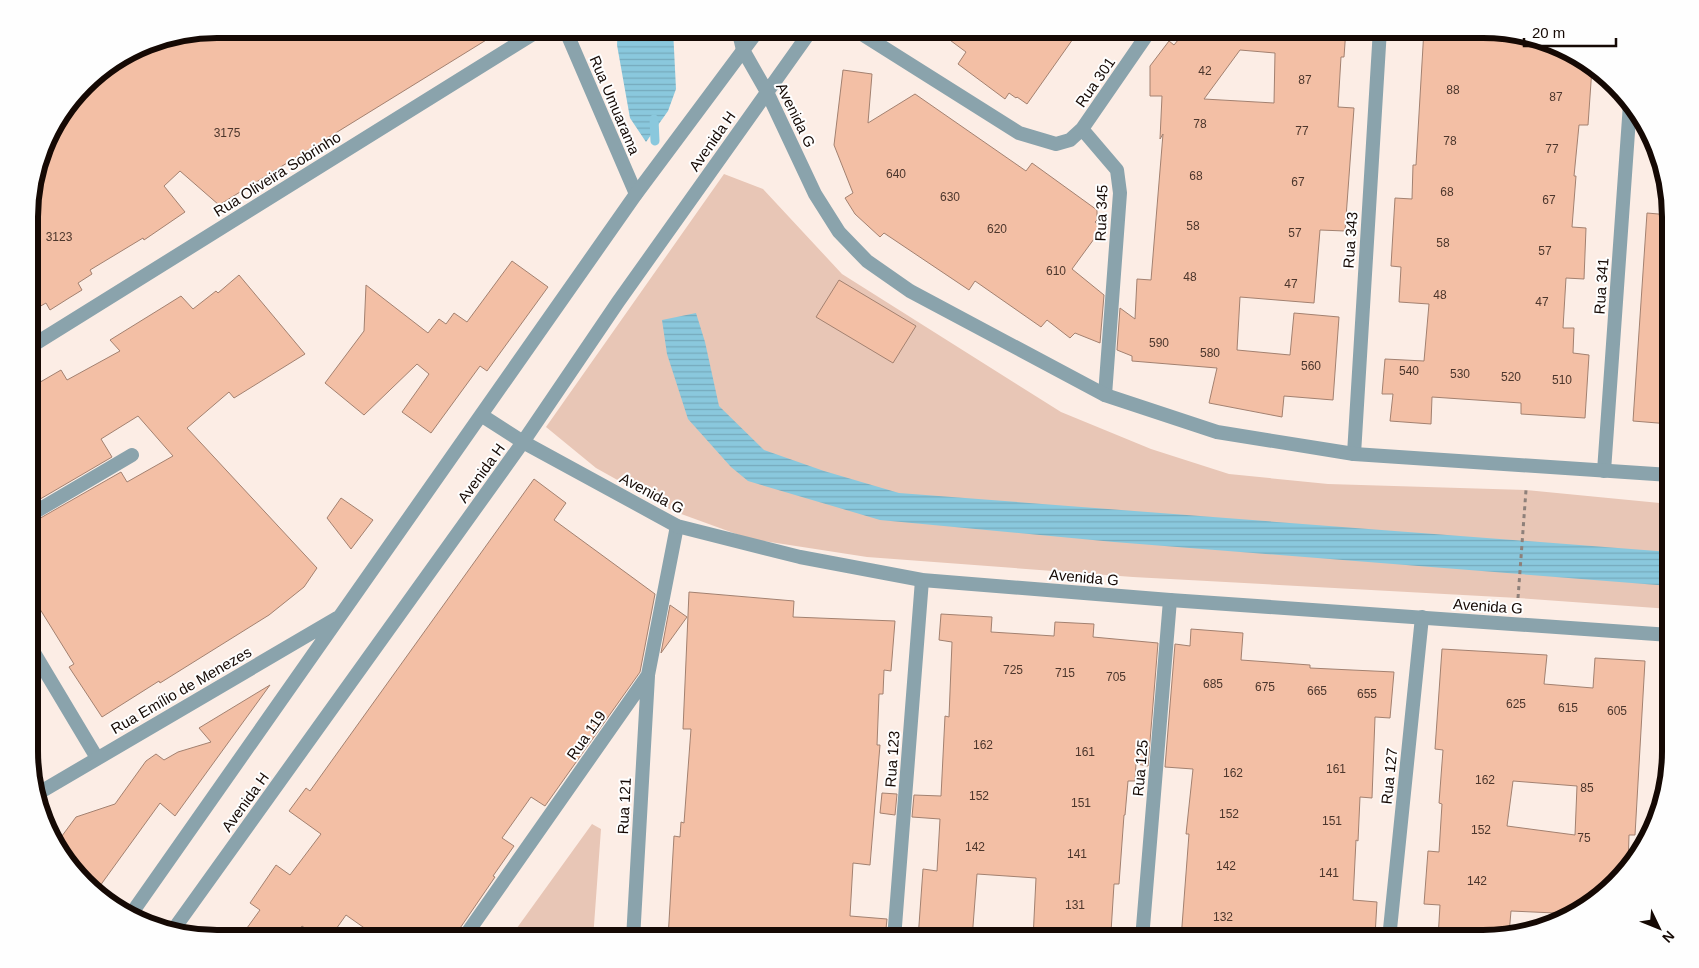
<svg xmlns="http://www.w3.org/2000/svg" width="1699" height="968" font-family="Helvetica,sans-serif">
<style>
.green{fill:#e8c6b6}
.water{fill:url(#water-rules)}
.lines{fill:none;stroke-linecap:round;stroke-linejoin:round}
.stream{stroke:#8ac8dd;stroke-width:9}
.building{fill:#f3bfa5;stroke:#a38170;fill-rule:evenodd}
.path{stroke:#8e807a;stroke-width:3;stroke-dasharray:4 4;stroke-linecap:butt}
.service{stroke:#8aa3ac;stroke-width:14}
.minor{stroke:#8aa3ac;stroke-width:14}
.tertiary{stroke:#8aa3ac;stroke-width:14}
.labels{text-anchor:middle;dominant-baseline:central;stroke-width:4;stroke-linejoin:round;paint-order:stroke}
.number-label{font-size:12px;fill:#4c362c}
.street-label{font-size:15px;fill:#150904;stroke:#fefefe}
.rim{fill:none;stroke:#150904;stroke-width:6}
</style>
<defs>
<pattern id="water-rules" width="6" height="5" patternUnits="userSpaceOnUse" patternTransform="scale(1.25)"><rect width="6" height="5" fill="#8ac8dd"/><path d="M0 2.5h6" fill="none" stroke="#76aabc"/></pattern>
</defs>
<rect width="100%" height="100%" fill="#fcede5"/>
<path class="green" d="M724 174 763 189 842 274 1061 412 1151 449 1229 474 1328 484 1526 490 1670 504V609L1518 598 1133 577 867 557 750 539 673 511 596 468 546 427Z
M592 824 601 829 593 939H509Z"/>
<path class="water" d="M618 29H673L676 89 668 111 646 142 630 118 617 45Z
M696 313 705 342 719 406 764 450 824 471 899 493 1670 552V586L1114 542 880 520 748 481 731 467 688 419 667 354 662 320Z"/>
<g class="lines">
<path class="stream" d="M654 119 655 141"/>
</g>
<path class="building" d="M216 29H504L219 205 180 171 164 186 185 212 144 240 143 238 90 270 92 274 78 283 82 290 69 298 50 310 46 303 30 312V192L48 133 93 75 144 43Z
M935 29H1080L1027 104 1017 97 1016 98 1009 93 1005 99 958 64 966 52Z
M1187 29H1346L1344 57H1341L1338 107 1354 108 1345 231 1320 230 1314 303 1240 297 1237 350 1290 355 1294 313 1339 317 1333 400 1284 396 1282 417 1209 403 1217 368 1132 361V356L1117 350 1120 308 1135 319 1137 279 1151 280 1163 134 1160 139 1162 96H1150V66L1169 41 1174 45ZM1240 50 1275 53 1274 103 1204 99Z
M1424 29H1483L1532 35 1576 54 1592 68 1588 125H1579L1574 176H1576L1572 227 1586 228 1584 279 1566 278 1563 328H1574L1573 353 1589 355 1585 418 1521 414V403L1432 397 1431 424 1390 421 1393 394H1382L1385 359 1424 361 1429 304 1399 302 1401 267 1391 266 1395 198 1412 199 1413 165H1416Z
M843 70 872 74 868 123 915 94 1026 171 1032 163 1097 210V220L1095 222 1102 228 1072 269 1104 295 1100 343 1075 333 1070 338 1047 320 1041 327 975 281 969 290 884 233 880 237 855 214 845 198 853 193 834 145Z
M1647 213 1670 215V424L1633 421Z
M512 261 548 287 487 371 480 366 431 433 402 412 429 374 417 364 364 415 325 383 364 331 366 285 428 333 439 319 446 324 454 313 467 322Z
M239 275 305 354 234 398 229 392 187 428 317 568 304 587 269 615 160 683 159 681 102 717 69 667 74 664 30 593V524L121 472 127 482 173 456 138 416 101 439 112 457 30 505V388L61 370 67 380 120 351 110 340 165 306 181 296 193 309 216 291 218 293Z
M839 280 916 326 893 363 816 317Z
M534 479 566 503 554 520 655 594 640 672 545 806 531 797 502 838 514 846 493 876 495 877 456 934 454 939H380L346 915 329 939H320L302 926 298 932 291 928 289 931 287 929 280 939H239L260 910 250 903 276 865 290 875 321 834 289 811 306 788 310 791Z
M341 498 373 520 351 549 327 518Z
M689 592 794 601 793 617 895 621 891 671 884 670 883 694H879L877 745H880L870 865 853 863 850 916 887 919 885 939H668L674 836 680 837 681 822 684 823 691 729H683Z
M670 605 687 617 661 653Z
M941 614 992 617 991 632 1054 636 1055 622 1094 624 1093 637 1158 643 1148 766 1136 764 1135 781H1128L1125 815H1124L1119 884H1114L1111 932H1100V939H1033L1036 878 977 874 972 939H918L923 869 937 871 940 819 912 817 914 795 941 796 945 716 949 717 952 642 939 640Z
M1191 629 1243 633 1241 660 1310 665V668L1394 672 1390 718 1375 717 1372 798 1360 797 1358 841 1356 840 1353 900 1377 902 1375 936 1318 931V934L1294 931V936L1251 932 1250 939H1181L1189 834H1186L1193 769 1165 767 1175 644 1190 646Z
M1442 649 1547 655 1544 684 1593 688 1595 658 1645 661 1635 835H1629L1628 868 1616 884 1577 914 1511 911 1509 934 1495 939H1438L1440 905 1424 904 1428 851 1439 852 1442 804 1439 803 1443 750 1435 749ZM1513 781 1577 786 1575 835 1507 826Z
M270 685 175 816 160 803 97 890 60 856 56 844 76 817 115 804 146 761 156 754 164 760 178 752 211 742 199 728Z
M882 793 897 794 895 815 880 813Z"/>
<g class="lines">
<path class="path" d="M1518 598 1526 490"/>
<path class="service" d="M30 515 132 455"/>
<path class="minor" d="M565 29 636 194
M738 29 743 50
M854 29 1019 133 1056 144 1070 140 1082 129 1117 170 1120 193 1105 395
M1082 129 1151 29
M30 347 541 29
M1354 454 1380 29
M1604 471 1630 104
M30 646 97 758
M463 939 648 675 677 526
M633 939 648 676
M894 939 922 580
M1142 939 1170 600
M1389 939 1422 617"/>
<path class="tertiary" d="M743 50 767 92 815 194 839 232 867 261 910 291 1105 395 1217 432 1354 454 1670 475
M481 415 523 442 677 526 800 557 922 580 1170 600 1670 635
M37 794 337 618
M129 917 636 194 759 29
M171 933 523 442 618 302 812 29"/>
</g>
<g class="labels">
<g class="number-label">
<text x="1205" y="71">42</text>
<text x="1305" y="80">87</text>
<text x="1453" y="90">88</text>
<text x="1556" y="97">87</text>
<text x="1200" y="124">78</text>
<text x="1302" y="131">77</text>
<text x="227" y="133">3175</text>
<text x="1450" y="141">78</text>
<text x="1552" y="149">77</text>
<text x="896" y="174">640</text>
<text x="1196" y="176">68</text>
<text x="1298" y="182">67</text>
<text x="1447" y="192">68</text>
<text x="950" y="197">630</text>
<text x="1549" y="200">67</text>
<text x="1193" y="226">58</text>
<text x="997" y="229">620</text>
<text x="1295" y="233">57</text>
<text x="59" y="237">3123</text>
<text x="1443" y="243">58</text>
<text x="1545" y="251">57</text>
<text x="1056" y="271">610</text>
<text x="1190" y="277">48</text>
<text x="1291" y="284">47</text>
<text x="1440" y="295">48</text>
<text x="1542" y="302">47</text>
<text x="1159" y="343">590</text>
<text x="1210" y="353">580</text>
<text x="1311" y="366">560</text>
<text x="1409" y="371">540</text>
<text x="1460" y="374">530</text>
<text x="1511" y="377">520</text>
<text x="1562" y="380">510</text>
<text x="1013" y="670">725</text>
<text x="1065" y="673">715</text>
<text x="1116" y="677">705</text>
<text x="1213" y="684">685</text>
<text x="1265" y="687">675</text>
<text x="1317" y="691">665</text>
<text x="1367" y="694">655</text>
<text x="1516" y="704">625</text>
<text x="1568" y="708">615</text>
<text x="1617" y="711">605</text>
<text x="983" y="745">162</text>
<text x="1085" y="752">161</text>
<text x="1336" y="769">161</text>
<text x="1233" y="773">162</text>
<text x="1485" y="780">162</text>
<text x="1587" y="788">85</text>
<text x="979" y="796">152</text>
<text x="1081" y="803">151</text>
<text x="1229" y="814">152</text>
<text x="1332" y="821">151</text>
<text x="1481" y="830">152</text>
<text x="1584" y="838">75</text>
<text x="975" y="847">142</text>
<text x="1077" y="854">141</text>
<text x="1226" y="866">142</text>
<text x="1329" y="873">141</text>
<text x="1477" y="881">142</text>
<text x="1075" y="905">131</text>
<text x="1223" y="917">132</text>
</g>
<g class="street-label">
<text transform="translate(1095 82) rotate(-55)">Rua 301</text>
<text transform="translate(615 105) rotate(67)">Rua Umuarama</text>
<text transform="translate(796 115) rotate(64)">Avenida G</text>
<text transform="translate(712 141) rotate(-55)">Avenida H</text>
<text transform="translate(277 174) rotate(-32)">Rua Oliveira Sobrinho</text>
<text transform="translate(1101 213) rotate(-88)">Rua 345</text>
<text transform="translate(1350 240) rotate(-86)">Rua 343</text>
<text transform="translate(1601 286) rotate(-86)">Rua 341</text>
<text transform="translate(481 473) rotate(-54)">Avenida H</text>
<text transform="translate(652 493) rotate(28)">Avenida G</text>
<text transform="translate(1084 577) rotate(5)">Avenida G</text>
<text transform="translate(1488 606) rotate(4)">Avenida G</text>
<text transform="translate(181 690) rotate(-30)">Rua Emílio de Menezes</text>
<text transform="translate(586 735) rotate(-55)">Rua 119</text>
<text transform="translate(892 759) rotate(-86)">Rua 123</text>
<text transform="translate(1140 768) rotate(-85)">Rua 125</text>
<text transform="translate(1389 776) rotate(-84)">Rua 127</text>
<text transform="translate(245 802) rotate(-54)">Avenida H</text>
<text transform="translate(624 806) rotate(-87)">Rua 121</text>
</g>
</g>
<path d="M0 0H1699V968H0ZM217 38H1483A179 179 0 0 1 1662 217V751A179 179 0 0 1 1483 930H217A179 179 0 0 1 38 751V217A179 179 0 0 1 217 38Z" fill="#fefefe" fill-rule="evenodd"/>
<path class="rim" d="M217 38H1483A179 179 0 0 1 1662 217V751A179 179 0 0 1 1483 930H217A179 179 0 0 1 38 751V217A179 179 0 0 1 217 38Z"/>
<g transform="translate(1659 928) rotate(133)" stroke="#fefefe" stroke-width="4" paint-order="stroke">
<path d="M0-4L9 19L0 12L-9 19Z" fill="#150904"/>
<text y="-8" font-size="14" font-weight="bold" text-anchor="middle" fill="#150904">N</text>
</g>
<path d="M1524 38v8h92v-8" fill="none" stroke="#150904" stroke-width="2.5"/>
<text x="1532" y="38" font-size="15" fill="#150904" stroke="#fefefe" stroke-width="4" paint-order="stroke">20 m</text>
</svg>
